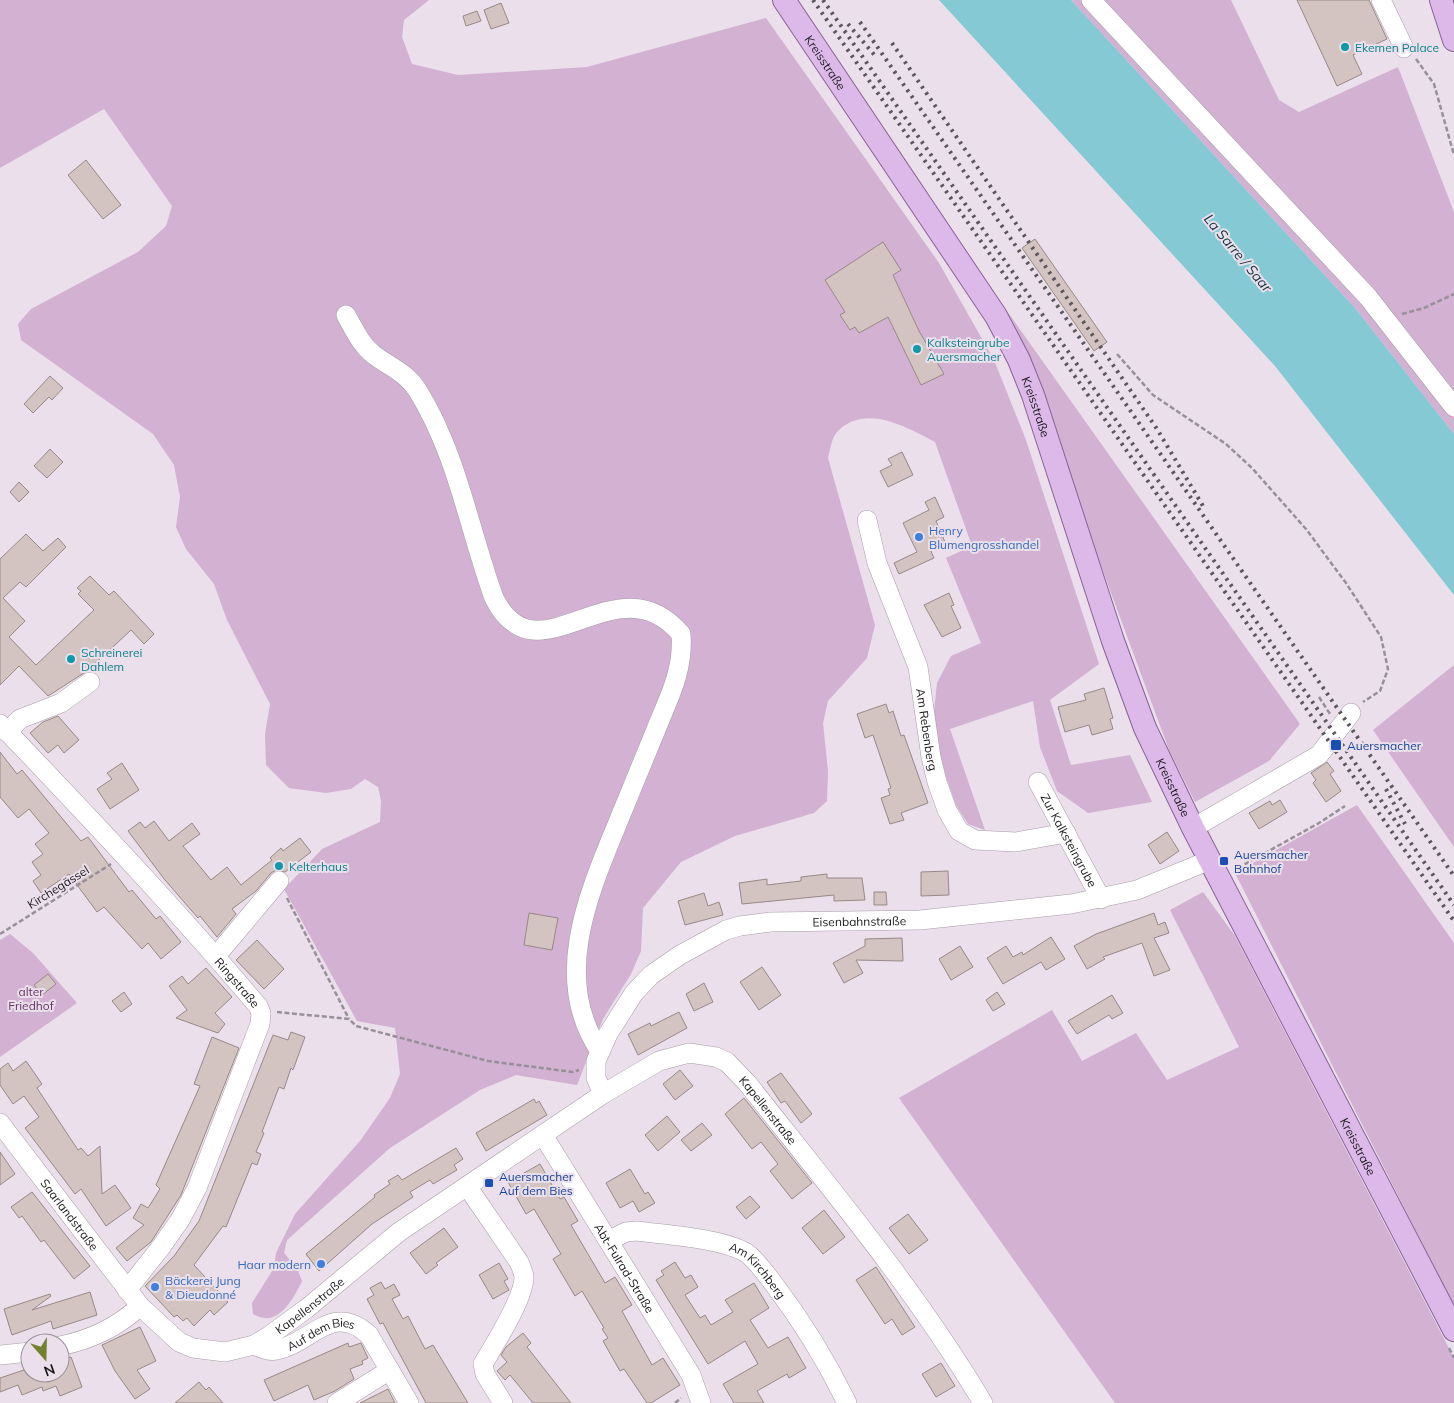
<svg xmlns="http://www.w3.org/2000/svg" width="1454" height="1403" font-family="Mulish,sans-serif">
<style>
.green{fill:#d2b1d2}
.water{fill:#84c9d4}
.building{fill:#d3c3c1;stroke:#988987}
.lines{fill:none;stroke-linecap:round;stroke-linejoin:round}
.minor-casing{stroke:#a79da7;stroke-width:20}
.major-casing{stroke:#896297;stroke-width:24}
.path{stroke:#989098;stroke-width:2.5;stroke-dasharray:5 2.5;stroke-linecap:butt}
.minor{stroke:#fff;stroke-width:19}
.major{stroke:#dcb9e9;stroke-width:22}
.rail{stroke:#5b565b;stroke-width:4;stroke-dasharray:2.5 5;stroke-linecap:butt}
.culture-dot{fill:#0f9aa8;stroke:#eadfea;stroke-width:2}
.shop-dot{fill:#3f7fe0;stroke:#eadfea;stroke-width:2}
.transit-dot{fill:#1a4fb4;stroke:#eadfea;stroke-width:2}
.labels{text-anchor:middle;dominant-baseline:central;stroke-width:4;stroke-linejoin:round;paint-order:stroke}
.culture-label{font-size:12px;fill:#0d838f;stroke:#eadfea;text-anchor:start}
.street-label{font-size:12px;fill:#1a171a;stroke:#eadfea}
.shop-label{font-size:12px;fill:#366cbe;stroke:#eadfea;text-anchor:start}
.transit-label{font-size:12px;fill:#164399;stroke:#eadfea;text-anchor:start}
.park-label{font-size:12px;fill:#663568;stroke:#eadfea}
.water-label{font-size:14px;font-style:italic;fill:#0f3238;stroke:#eadfea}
</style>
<rect width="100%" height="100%" fill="#eadfea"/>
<path class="green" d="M0 0H429L404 20 402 37 412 64 458 75 587 67 766 18 939 263 994 360 1026 440 1099 664 1050 700 1071 765 1130 755 1152 802 1088 813 1057 791 1040 747 1033 701 950 729 985 830 968 824 956 805 938 754 934 711 937 683 951 656 981 643 946 558 972 546 935 442C906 427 865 403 837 432 832 437 830 450 828 458L875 625 867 658 828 701 823 723 828 771 827 801 814 813 735 836 681 862 643 908 641 951 631 974 603 1019 577 1085 516 1075 480 1090 390 1148 287 1240 284 1253 297 1268 302 1281C293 1300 277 1329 253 1314L252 1303 274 1268 276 1253 295 1214 360 1141 390 1098 400 1074 395 1028 357 1021 284 889 322 849 380 822 381 801 378 787 365 779 351 789 326 793 289 788 266 765 265 734 270 704 227 620 214 584 186 549 176 527 180 497 174 465 153 434 21 340 18 324 31 309 138 252 166 226 172 206 104 109 0 168Z
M1071 0H1231L1279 100 1299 112 1398 67 1454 212V434L1355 308Z
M1007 311 1300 724 1269 761 1195 802 1169 750Z
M1454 665V847L1373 730Z
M1357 805 1454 943V1306L1235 873Z
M1203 892 1235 936 1454 1358V1403H1115L899 1098 1052 1010 1082 1061 1136 1033 1167 1080 1239 1047 1170 910Z
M10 934 33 953 77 1003 0 1057V940Z"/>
<path class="water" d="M939 0H1071L1355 308 1454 434V595L1275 366Z"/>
<path class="building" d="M1297 0H1369L1387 39 1353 55 1362 74 1337 86Z
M501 3 509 23 491 29 484 10Z
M477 11 481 21 466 26 463 16Z
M86 160 121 205 103 219 68 175Z
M1035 239 1107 342 1094 351 1022 248Z
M883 242 901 270 893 275 919 331 944 374 921 385 888 317 859 333 855 327 850 330 840 315 845 312 825 280Z
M50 376 63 388 52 400 49 397 33 413 24 404Z
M50 449 63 462 47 478 34 466Z
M902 452 913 475 888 487 880 471 892 465 888 459Z
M19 482 29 492 19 502 10 492Z
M935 497 944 517 936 521 945 542 930 549 934 558 899 574 894 563 917 552 903 523 929 510 925 502Z
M26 534 43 551 58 538 66 547 26 587 20 582 3 598 25 621 9 637 36 665 94 610 78 594 81 591 77 588 90 576 109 595 114 591 154 634 144 644 131 630 87 671 48 696 19 666 0 685V559Z
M949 593 954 605 951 606 961 628 942 637 924 605Z
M1104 688 1113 718 1110 719 1113 729 1092 735 1089 725 1065 732 1058 707 1086 700 1084 694Z
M886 704 889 713 893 711 901 736 904 735 928 803 901 813 904 820 890 824 881 798 890 795 888 789 891 788 873 735 865 738 857 714Z
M58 716 79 740 64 753 58 745 48 753 30 733 43 722Z
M0 752 17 774 22 770 81 841 88 837 129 892 132 890 156 919 160 916 181 942 161 959 148 943 142 949 104 907 97 912 69 874 41 893 33 881 41 875 32 862 43 854 35 844 49 833 29 809 18 818 0 797Z
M1327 762 1334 771 1330 774 1341 791 1326 802 1313 783 1316 780 1311 773Z
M122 763 139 790 110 809 97 789 112 779 107 773Z
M1280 800 1287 812 1259 829 1249 813 1270 801 1272 805Z
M154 821 169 841 192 823 200 834 183 846 211 880 227 867 241 885 272 860 270 858 281 848 283 851 300 838 311 852 285 872 276 870 271 873 256 891 232 909 236 914 217 937 200 916 198 918 165 880 128 831 140 822 145 828Z
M1167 832 1179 851 1160 864 1148 845Z
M948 871 949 895 921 896V872Z
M827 874V878H862L865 900 834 901V895L742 904 739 883 767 879V885L801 881V877Z
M874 892H886L887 905H874Z
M704 893 708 906 719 902 723 915 685 925 678 901Z
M529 913 558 918 552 950 524 945Z
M1154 913 1158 925 1165 922 1169 933 1154 938 1170 970 1154 976 1142 943 1103 957 1105 959 1087 969 1074 946 1096 934Z
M1051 937 1065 959 1046 970 1041 962 1003 984 987 958 1006 946 1013 957 1022 952 1023 955Z
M902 938 903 961 856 960 863 973 844 983 833 963 865 946V939Z
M257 940 284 969 264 989 236 960Z
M960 946 973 967 951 980 939 959Z
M762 967 781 995 759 1010 740 982Z
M206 968 232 997 215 1013 225 1024 218 1033 176 1018 187 1010 169 986 182 976 188 984Z
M48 974 56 984 42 995 34 985Z
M704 983 713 1002 694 1011 686 994Z
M124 992 132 1004 121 1012 112 1001Z
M997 992 1005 1004 993 1011 986 1000Z
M1112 995 1123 1013 1112 1019 1109 1015 1077 1034 1068 1021Z
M679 1012 687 1028 638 1055 628 1034 650 1023 651 1026Z
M291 1032 305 1037 293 1070 291 1068 284 1089 279 1087 262 1132 264 1133 256 1152 261 1154 257 1165 252 1163 226 1227 223 1226 194 1265 228 1302 214 1315 210 1310 194 1326 187 1318 183 1321 177 1315 174 1317 145 1286 174 1256 199 1221 273 1035 288 1040Z
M212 1037 239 1048 181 1195 151 1242 127 1261 116 1248 144 1225 133 1218 141 1204 148 1208 160 1189 156 1185 200 1086 194 1084Z
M26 1061 42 1084 37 1088 78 1150 81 1148 88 1156 100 1146 102 1194 115 1185 131 1208 106 1226 81 1189 75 1194 25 1128 39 1117 24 1096 13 1104 0 1085V1069L8 1063 13 1071Z
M680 1070 693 1086 675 1100 663 1084Z
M781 1073 812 1114 801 1123 785 1101 781 1103 767 1082Z
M744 1098 812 1183 792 1199 770 1171 778 1164 761 1142 752 1149 725 1114Z
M534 1099 536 1103 539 1101 547 1115 486 1151 476 1133Z
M667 1116 680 1132 658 1151 645 1135Z
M702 1123 712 1135 691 1151 681 1140Z
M456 1148 463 1159 454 1165 457 1170 433 1184 430 1180 410 1192 413 1197 372 1224 319 1271 306 1254 375 1197 374 1195 390 1184 388 1181 398 1175 402 1180Z
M0 1152 15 1174 0 1185Z
M540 1164 560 1199 564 1197 578 1221 571 1225 605 1283 615 1277 632 1305 622 1311 652 1365 663 1358 680 1385 651 1403H647L624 1369 620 1371 603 1341 608 1338 602 1329 604 1328 582 1291 575 1296 553 1259 561 1254 534 1209 526 1214 508 1182Z
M630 1169 645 1194 648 1192 655 1203 639 1212 633 1201 620 1208 606 1183Z
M32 1192 90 1266 74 1279 44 1240 41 1242 22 1216 19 1218 11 1207Z
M750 1196 760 1207 746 1219 736 1207Z
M824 1210 845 1237 823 1254 802 1228Z
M908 1214 928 1240 909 1254 889 1228Z
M444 1228 458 1247 436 1263 438 1265 426 1274 410 1253Z
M675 1262 685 1278 691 1275 698 1287 685 1295 700 1318 705 1315 711 1325 733 1312 725 1300 754 1283 769 1308 750 1320 768 1348 788 1337 806 1368 789 1378 787 1374 757 1391 764 1403H734L723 1384 758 1364 745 1341 708 1364 656 1280 664 1275 661 1271Z
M499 1263 508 1279 504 1281 509 1290 493 1299 479 1275Z
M876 1267 915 1327 902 1335 892 1319 885 1324 856 1280Z
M381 1282 385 1289 394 1284 400 1295 392 1299 403 1319 408 1316 425 1349 433 1345 468 1403H426L383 1323 380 1324 367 1299 374 1295 370 1288Z
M90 1292 97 1315 53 1329 51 1321 12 1335 4 1309 50 1294 51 1296 32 1310Z
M140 1327 156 1361 137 1370 150 1389 135 1399 115 1371 102 1345Z
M523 1333 531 1343 527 1347 571 1403H533L510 1375 505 1380 497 1371 507 1362 501 1355 506 1347Z
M348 1343 349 1347 361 1343 368 1358 362 1361 363 1364 350 1369 354 1379 335 1391 314 1400 308 1385 274 1401 264 1380Z
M71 1357 82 1387 60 1396 56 1386 43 1391 42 1387 22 1395 18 1385 0 1392V1378L30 1368V1373H60V1361Z
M941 1363 955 1386 936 1397 922 1374Z
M199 1382 206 1390 209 1387 223 1403H175Z
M388 1389 395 1403H360Z"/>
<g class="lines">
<g class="minor-casing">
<g id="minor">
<path d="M1091 0 1368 297 1454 407"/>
<path d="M1381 0 1404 48"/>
<path d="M346 315C354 329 361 345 374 355 390 367 407 373 418 391 457 454 469 529 494 598 538 686 616 557 681 634 684 671 668 699 655 732 642 763 629 795 616 827 587 897 552 981 600 1051"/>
<path id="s1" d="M867 520 877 563 918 667 931 757 937 782 947 810 959 831 975 840 1016 842 1066 833"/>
<path id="s2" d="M0 724C88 816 175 908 258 1006L261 1013 260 1024 197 1188 180 1220 161 1247 127 1290"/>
<path d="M7 732 20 719 61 703 90 682"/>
<path id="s3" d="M1038 782 1101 899"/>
<path d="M1193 828 1319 755 1351 713"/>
<path d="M216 956 279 881"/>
<path id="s4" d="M603 1094 596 1078V1061L608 1034 634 993 651 975 680 955 726 930 740 926 770 922 920 920 1071 904 1137 890 1210 860"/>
<path id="s5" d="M0 1123 140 1306 179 1342 193 1348 225 1352 254 1345 269 1336 306 1309 399 1232 603 1094 659 1061 689 1053 716 1057 727 1062 748 1084C830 1188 915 1289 983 1403"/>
<path id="s6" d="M543 1135 691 1375 701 1403"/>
<path d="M467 1186 519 1262C521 1266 523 1272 524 1276 525 1297 494 1345 483 1364L485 1374 503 1403"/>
<path id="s7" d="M610 1240 626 1232 637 1231C666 1235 720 1238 745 1252 756 1259 765 1273 773 1283 802 1321 826 1360 847 1403"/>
<path id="s8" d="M254 1345C261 1348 269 1352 277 1350 311 1343 333 1301 369 1335L409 1403"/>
<path d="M60 1346C89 1340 118 1327 140 1306"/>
<path d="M0 1355 30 1352"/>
<path d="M337 1403 390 1370"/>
</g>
</g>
<g class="major-casing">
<g id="major">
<path id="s9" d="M784 0 996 316 1019 360 1033 395 1113 641 1145 728 1193 828 1454 1330"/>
<path d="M1441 0 1454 40"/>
</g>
</g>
<path class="path" d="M1416 59 1434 84 1454 155
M1402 314 1424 308 1454 294
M1117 354 1153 395 1226 444 1252 468 1306 529 1346 583 1381 637 1388 669 1380 691 1363 702
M1319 697 1330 714
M1238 868 1319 823 1345 806
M287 898 349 1019
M0 934 111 864
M277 1012 349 1019 356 1026 488 1061 573 1072 579 1070
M1449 1348 1454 1358
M675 1403 681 1398"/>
<use href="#minor" class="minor"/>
<use href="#major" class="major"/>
<path class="rail" d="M813 0 1454 921
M823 0 1454 905
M860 22 1454 876
M848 24 877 58
M892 43 1157 429 1203 506
M1386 789 1405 824"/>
</g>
<g class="culture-dot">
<circle cx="1345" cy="47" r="5"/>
<circle cx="917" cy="349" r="5"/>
<circle cx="71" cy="659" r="5"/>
<circle cx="279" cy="866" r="5"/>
</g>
<g class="shop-dot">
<circle cx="919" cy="537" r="5"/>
<circle cx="321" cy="1264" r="5"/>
<circle cx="155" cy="1287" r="5"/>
</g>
<g class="transit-dot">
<rect x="1330" y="739" width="12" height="12" rx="2.5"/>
<rect x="1219" y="856" width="10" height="10" rx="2.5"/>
<rect x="484" y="1178" width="10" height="10" rx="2.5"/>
</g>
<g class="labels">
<g class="culture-label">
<text x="1355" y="47">Ekemen Palace</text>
<text x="927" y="342">Kalksteingrube<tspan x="927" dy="14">Auersmacher</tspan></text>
<text x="81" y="652">Schreinerei<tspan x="81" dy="14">Dahlem</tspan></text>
<text x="289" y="866">Kelterhaus</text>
</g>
<g class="street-label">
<text stroke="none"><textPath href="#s9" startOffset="75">Kreisstraße</textPath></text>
<text stroke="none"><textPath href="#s9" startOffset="480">Kreisstraße</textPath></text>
<text stroke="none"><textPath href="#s1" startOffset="219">Am Rebenberg</textPath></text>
<text stroke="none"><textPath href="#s9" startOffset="885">Kreisstraße</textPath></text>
<text stroke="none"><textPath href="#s3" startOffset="66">Zur Kalksteingrube</textPath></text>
<text transform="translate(58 887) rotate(-32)">Kirchegässel</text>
<text stroke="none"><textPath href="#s4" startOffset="359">Eisenbahnstraße</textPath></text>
<text stroke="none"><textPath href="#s2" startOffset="351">Ringstraße</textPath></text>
<text stroke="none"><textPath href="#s5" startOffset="990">Kapellenstraße</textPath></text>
<text stroke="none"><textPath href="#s9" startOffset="1289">Kreisstraße</textPath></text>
<text stroke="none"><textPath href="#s5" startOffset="115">Saarlandstraße</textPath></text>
<text stroke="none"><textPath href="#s6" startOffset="156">Abt-Fulrad-Straße</textPath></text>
<text stroke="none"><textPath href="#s7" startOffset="161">Am Kirchberg</textPath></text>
<text stroke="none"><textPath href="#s5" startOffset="429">Kapellenstraße</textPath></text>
<text stroke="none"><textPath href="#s8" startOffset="72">Auf dem Bies</textPath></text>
</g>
<g class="shop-label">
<text x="929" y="530">Henry<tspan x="929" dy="14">Blumengrosshandel</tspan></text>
<text x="311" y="1264" text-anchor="end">Haar modern</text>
<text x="165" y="1280">Bäckerei Jung<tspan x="165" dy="14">&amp; Dieudonné</tspan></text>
</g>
<g class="transit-label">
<text x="1347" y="745">Auersmacher</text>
<text x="1234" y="854">Auersmacher<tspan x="1234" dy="14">Bahnhof</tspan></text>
<text x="499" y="1176">Auersmacher<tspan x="499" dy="14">Auf dem Bies</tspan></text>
</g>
<g class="park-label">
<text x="31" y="991">alter<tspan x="31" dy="14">Friedhof</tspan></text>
</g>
<g class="water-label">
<text transform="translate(1238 253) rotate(50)">La Sarre / Saar</text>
</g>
</g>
<g transform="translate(45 1358) rotate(160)"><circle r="24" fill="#eadfea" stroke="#978f97"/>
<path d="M0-4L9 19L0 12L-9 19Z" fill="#73802d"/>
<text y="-8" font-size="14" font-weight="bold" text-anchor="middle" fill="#1a171a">N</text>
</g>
</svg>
